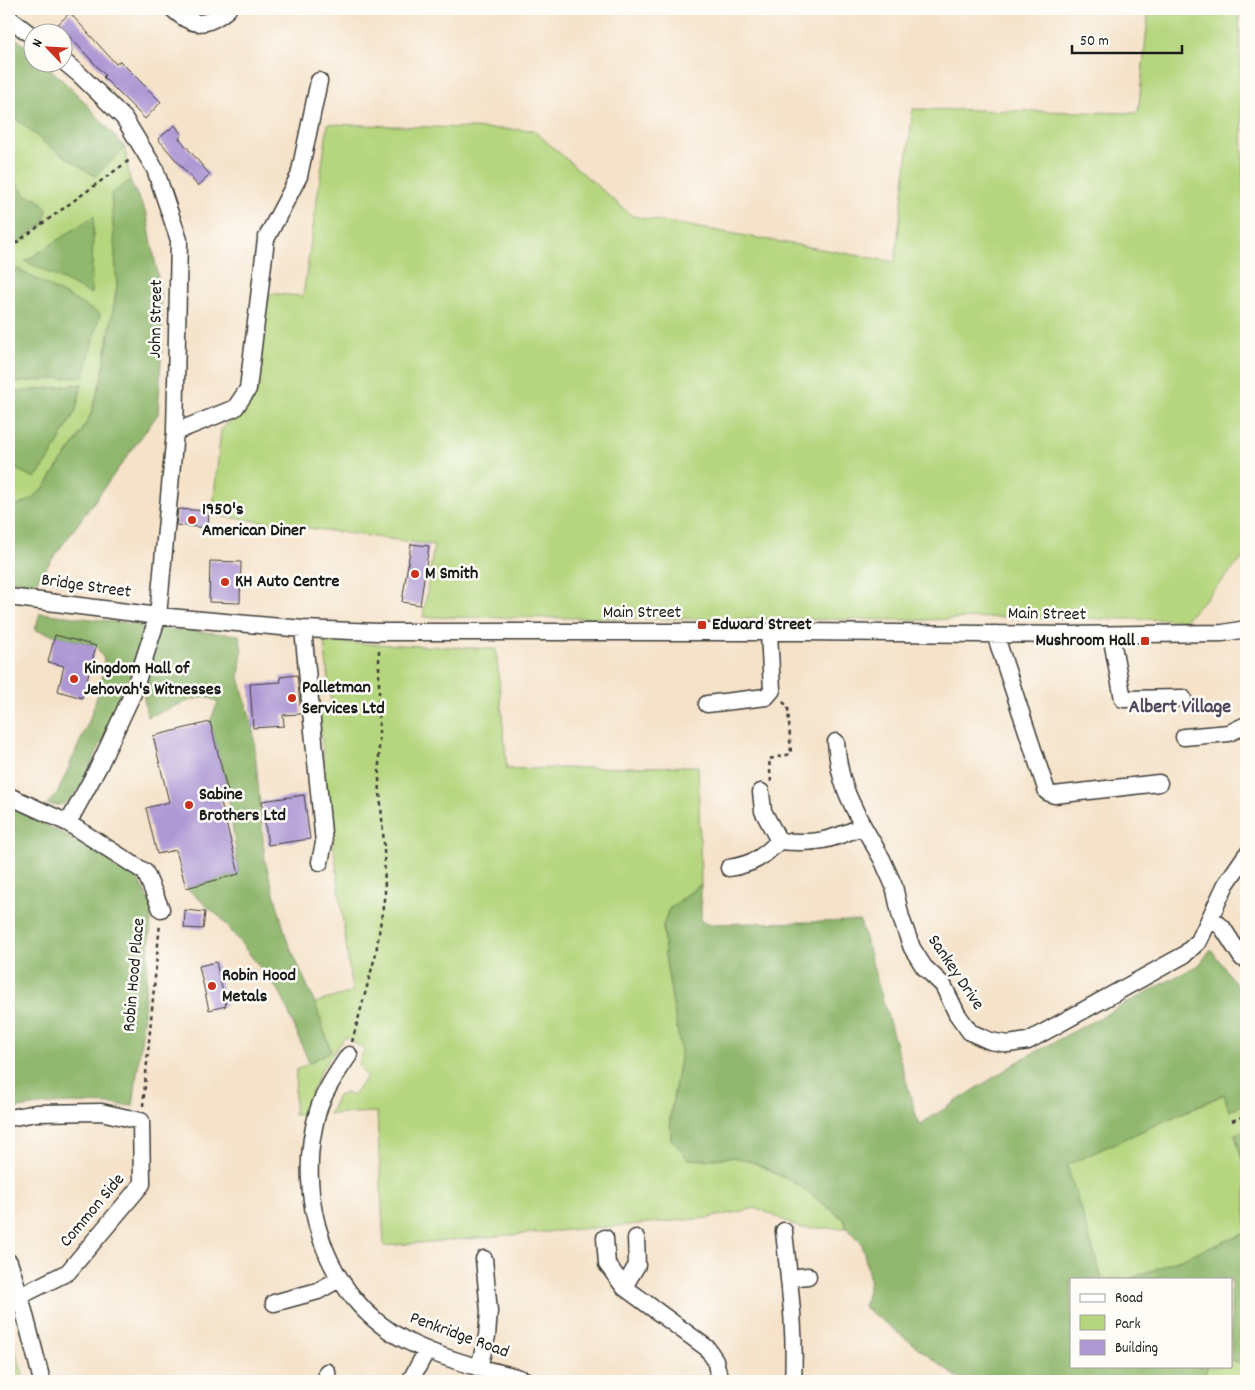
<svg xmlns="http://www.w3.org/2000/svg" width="1255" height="1390" font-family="Dekko,sans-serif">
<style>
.green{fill:#b5d67e;stroke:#68794d}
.forest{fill:#90b76d;stroke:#566a44}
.building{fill:#ae98d4}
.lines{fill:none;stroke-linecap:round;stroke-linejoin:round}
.minor-casing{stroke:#3d3a36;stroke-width:19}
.path{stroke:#3d3a36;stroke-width:2.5;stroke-dasharray:4 4;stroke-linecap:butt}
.minor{stroke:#fff;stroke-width:16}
.poi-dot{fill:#c8321e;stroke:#fdfcf7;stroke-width:2}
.labels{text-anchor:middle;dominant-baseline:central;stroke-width:5;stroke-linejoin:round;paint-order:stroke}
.street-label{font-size:18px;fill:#1c1c1c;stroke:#fdfcf7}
.poi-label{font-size:18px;font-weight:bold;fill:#1c1c1c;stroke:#fdfcf7;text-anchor:start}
.quarter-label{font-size:20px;font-weight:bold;fill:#4f475c;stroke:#fdfcf7}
</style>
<rect width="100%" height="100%" fill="#fdfcf7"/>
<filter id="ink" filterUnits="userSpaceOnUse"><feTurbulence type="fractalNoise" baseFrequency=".02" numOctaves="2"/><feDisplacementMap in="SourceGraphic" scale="10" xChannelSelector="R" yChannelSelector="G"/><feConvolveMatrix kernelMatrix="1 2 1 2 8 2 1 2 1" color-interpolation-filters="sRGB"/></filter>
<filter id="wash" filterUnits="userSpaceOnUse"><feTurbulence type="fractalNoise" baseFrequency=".0096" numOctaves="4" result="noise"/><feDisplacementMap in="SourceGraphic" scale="20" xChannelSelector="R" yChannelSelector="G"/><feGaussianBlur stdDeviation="1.12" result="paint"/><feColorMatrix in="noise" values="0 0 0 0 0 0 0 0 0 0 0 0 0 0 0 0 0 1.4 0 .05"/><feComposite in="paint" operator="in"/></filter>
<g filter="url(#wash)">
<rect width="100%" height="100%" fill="#f5e2c9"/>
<path class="green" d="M1149 9H1239L1246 274V555L1185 620 999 617 926 620 423 617 434 545 212 515 221 430 242 410 264 293 303 296 328 124 533 130 632 216 895 262 913 109 1138 113Z
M9 113 45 143 95 176 125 148 130 181 112 194 117 286 102 376 91 414 76 442 56 469 45 487 30 500 9 509V495L14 494 17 486 9 482V466L35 477 48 461 76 410 82 384 9 393V383L84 376 18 269 9 275V244H19L29 233 43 225 39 199 25 195 9 172Z
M324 642 496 649 507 769 698 766 701 884 669 909 663 926 665 956 681 1052 670 1117 671 1139 704 1160 733 1157 755 1163 797 1184 845 1220 846 1228H801L757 1208 708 1218 384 1246 377 1112 329 1114 338 1096 346 1093 353 1096 367 1076C357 1066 358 1062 365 1050L345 1037 321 1070 302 1115H294L296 1070 331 1051 315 1003 352 992 327 793 319 713 332 709Z
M1225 1094 1229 1111 1246 1103V1130L1235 1134 1246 1174V1233L1130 1279H1102L1066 1165Z
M9 1329 25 1381H9Z
M1231 1360 1246 1364V1381H1201L1208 1366H1231Z"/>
<path class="forest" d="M9 32 32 52V62L44 63 82 99 125 148 95 176 45 143 9 113Z
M9 172 25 195 39 199 47 210 43 225 29 233 19 244H9Z
M130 181 147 215 160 290 162 344 158 414 34 584 9 580V509L30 500 45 487 56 469 76 442 91 414 102 376 117 286 111 194Z
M94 216 91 294 25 261H26Z
M18 269 100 314 84 376 9 383V275Z
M82 384 76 410 48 461 35 478 9 466V393Z
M40 613 142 625 145 627 124 696 80 787C70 801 65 808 47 804L58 792 89 721 101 685 104 659 96 646 35 630Z
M159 628 239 635 242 650 239 678 253 728 265 861 287 940 315 1003 331 1051 309 1063 281 994 221 918 186 888 239 874 228 793 210 722 218 702 206 696 191 700 147 717 142 686Z
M9 804 135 874 152 906 142 1034 133 1106C92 1102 49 1101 9 1110Z
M701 884V921L707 924 860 921 919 1125 1024 1058 1200 964 1211 949 1246 999V1103L1229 1111 1224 1094 1067 1165 1102 1279H1071V1366H1208L1201 1381H962L864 1307 870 1281 862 1244 846 1228 845 1220 797 1184 755 1163 733 1157 704 1160 688 1159 671 1139 670 1117 681 1052 665 956 663 926 669 909Z
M1246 1130V1174L1235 1134Z
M1246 1233V1364L1231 1360V1279H1130Z"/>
<g id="blocks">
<path class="building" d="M70 13 116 64 120 61 161 102 145 119 103 77 105 75 58 24Z
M175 125 182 135 179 138 210 175 198 186 158 139Z
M178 509 209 511 208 528 176 525Z
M411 544 429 546 420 605 402 602Z
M210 561 241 562 240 603 209 602Z
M55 635 96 646 82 698 58 691 64 666 48 662Z
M297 675 301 714 283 715 284 726 253 728 250 684 281 682 280 677Z
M210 722 228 793 220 798 239 874 186 888 176 850 157 854 146 808 169 802 153 736Z
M304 795 310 839 268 845 262 801Z
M185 910 205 912 203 929 184 928Z
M216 962 226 1006 209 1010 199 966Z"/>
</g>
</g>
<g filter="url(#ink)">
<use href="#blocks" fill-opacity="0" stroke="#3d3a36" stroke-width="1"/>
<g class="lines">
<g class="minor-casing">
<path id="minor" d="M173 9C193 28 207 27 228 9
M9 18 32 36
M62 60 80 75 124 118 155 169 179 240 175 432 158 616 133 693 99 766 68 823
M175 432 235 408 248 389 266 239 299 176 319 81
M9 597 158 616 303 629 378 632H805L1065 635 1223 633 1246 629
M303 629 324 843 320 862
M995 634 1047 792 1054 795 1159 783
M1111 635 1123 699 1183 698
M707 704 766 697 772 690 769 633
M1184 737 1229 733 1246 725
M836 742C839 778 846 794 863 826
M9 796 68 823 145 872 161 909
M779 841C816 844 829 841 863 826L882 859 894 886 901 918 912 948 924 967 943 985 957 1014 970 1032 990 1041 1008 1044 1028 1041 1184 955 1199 941 1226 884 1246 855
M729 868C753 864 762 858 779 841L763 811 761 792
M1210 918 1222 927 1242 958
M349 1055C337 1073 324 1091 318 1111 293 1195 325 1299 405 1340 429 1353 457 1361 483 1369 497 1372 513 1375 527 1381
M9 1118 36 1113 101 1112 141 1121 142 1184 68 1272 20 1296
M784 1231C789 1280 796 1332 793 1381
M605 1238 607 1264 624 1287 637 1265 636 1238
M9 1262 20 1296 42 1381
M789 1278 808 1276
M624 1287 707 1348 715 1360 720 1381
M274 1303 318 1291 339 1279
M479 1367 487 1336 489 1311 484 1259
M327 1372 328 1381
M410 1381 427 1350"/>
</g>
<path class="path" d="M9 248 131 159
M771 782 769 759 791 754 788 707 781 700
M352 1042 376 953 385 893 384 845 379 779V646
M143 1106 160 923
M1232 1121 1246 1115
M9 1368 13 1381"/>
<use href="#minor" class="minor"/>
</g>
</g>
<g class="poi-dot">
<circle cx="192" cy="520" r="5"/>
<circle cx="415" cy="574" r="5"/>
<circle cx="225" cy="582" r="5"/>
<rect x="697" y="620" width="10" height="10" rx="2.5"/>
<rect x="1140" y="636" width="10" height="10" rx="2.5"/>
<circle cx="74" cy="679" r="5"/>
<circle cx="292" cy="698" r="5"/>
<circle cx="189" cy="805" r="5"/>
<circle cx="212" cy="986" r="5"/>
</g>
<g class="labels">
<g class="street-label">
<text transform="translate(157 319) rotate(-89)">John Street</text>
<text transform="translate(86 587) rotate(8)">Bridge Street</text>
<text x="642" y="613">Main Street</text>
<text transform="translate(1047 615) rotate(1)">Main Street</text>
<text transform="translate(955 973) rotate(56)">Sankey Drive</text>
<text transform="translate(135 975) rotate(-85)">Robin Hood Place</text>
<text transform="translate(93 1211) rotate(-50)">Common Side</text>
<text transform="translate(459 1336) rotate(20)">Penkridge Road</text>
</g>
<g class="poi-label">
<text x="202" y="510">1950's<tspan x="202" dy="21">American Diner</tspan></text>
<text x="425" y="574">M Smith</text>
<text x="235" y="582">KH Auto Centre</text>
<text x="712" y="625">Edward Street</text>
<text x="1135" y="641" text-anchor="end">Mushroom Hall</text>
<text x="84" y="669">Kingdom Hall of<tspan x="84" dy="21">Jehovah's Witnesses</tspan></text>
<text x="302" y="688">Palletman<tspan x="302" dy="21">Services Ltd</tspan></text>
<text x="199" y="795">Sabine<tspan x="199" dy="21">Brothers Ltd</tspan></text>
<text x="222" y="976">Robin Hood<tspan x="222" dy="21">Metals</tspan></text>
</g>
<g class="quarter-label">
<text x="1180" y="708">Albert Village</text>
</g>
</g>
<rect width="1255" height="1390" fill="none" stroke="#fdfcf7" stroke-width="30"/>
<rect x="1070" y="1278" width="162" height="90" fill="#fdfcf7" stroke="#a3a29f"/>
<rect x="1080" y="1294" width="25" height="8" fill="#ffffff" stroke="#a3a29f"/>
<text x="1115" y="1302" font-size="15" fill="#1c1c1c">Road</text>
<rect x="1080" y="1315" width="25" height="15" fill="#b5d67e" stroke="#a3a29f"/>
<text x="1115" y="1328" font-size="15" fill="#1c1c1c">Park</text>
<rect x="1080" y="1340" width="25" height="15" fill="#ae98d4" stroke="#a3a29f"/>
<text x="1115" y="1352" font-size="15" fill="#1c1c1c">Building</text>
<g transform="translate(48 48) rotate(295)"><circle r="24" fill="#fdfcf7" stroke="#a3a29f"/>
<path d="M0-4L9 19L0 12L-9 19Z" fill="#c8321e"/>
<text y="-8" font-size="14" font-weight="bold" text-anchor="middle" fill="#1c1c1c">N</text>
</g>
<path d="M1072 45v8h110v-8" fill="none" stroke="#1c1c1c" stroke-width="2.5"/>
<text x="1080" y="45" font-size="15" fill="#1c1c1c" stroke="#fdfcf7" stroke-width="4" paint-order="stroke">50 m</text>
</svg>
